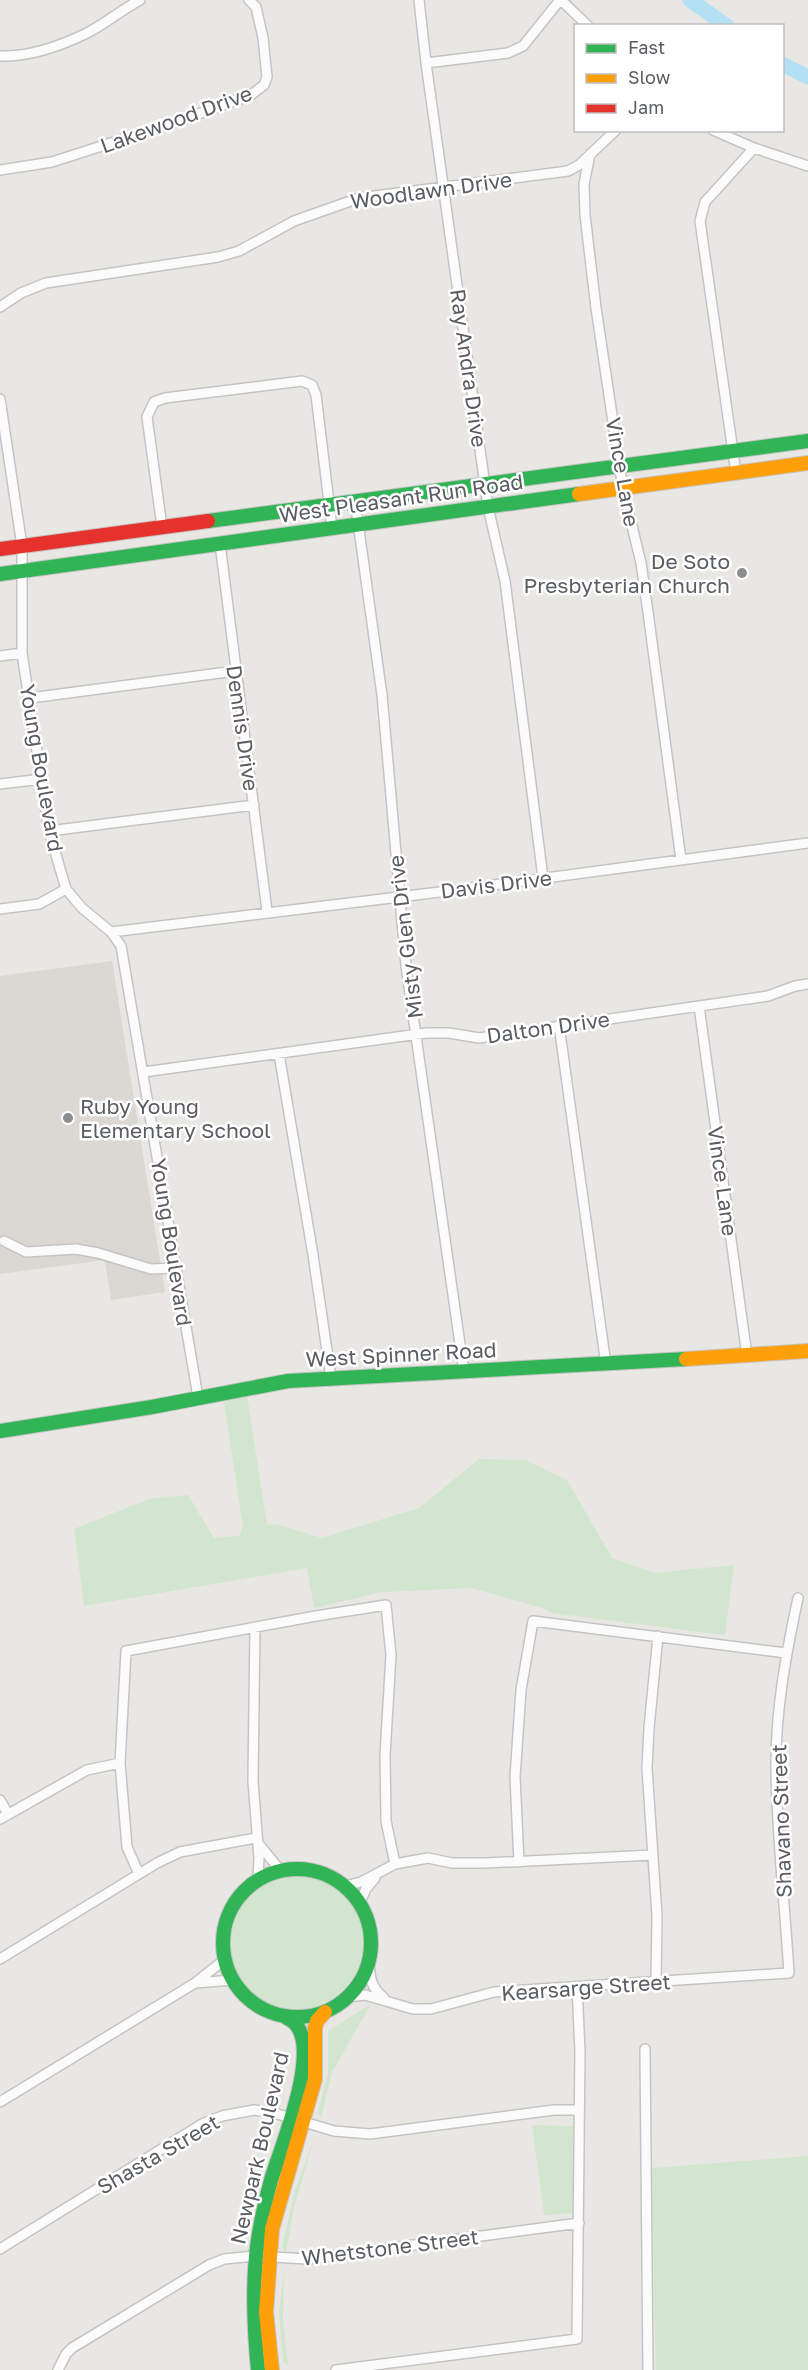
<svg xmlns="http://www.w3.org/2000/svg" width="808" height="2370" font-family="'Golos Text',sans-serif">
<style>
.education{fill:#dbd7d2}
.green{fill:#d2e5ce}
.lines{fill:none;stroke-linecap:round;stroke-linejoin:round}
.river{stroke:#b4e0f5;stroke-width:15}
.street-casing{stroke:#c4c4c3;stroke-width:12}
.fast-casing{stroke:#c5c4c3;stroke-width:16}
.slow-casing{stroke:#c5c4c3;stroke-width:16}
.jam-casing{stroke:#c5c4c3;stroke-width:16}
.street{stroke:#fcfbfb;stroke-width:9}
.fast{stroke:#30b455;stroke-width:14}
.slow{stroke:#ff9f0a;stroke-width:14}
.jam{stroke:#e5322d;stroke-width:14}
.poi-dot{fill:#8b8d8e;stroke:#fff;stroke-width:2}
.labels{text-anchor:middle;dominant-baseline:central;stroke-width:5;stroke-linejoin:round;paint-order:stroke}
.street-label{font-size:21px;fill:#595d61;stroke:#fff}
.poi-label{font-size:21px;fill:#595d61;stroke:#fff;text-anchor:end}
</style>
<rect width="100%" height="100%" fill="#e9e7e3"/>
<path class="education" d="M112 961 165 1292 111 1300 105 1260 0 1274V976Z"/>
<path class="green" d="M247 1396 267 1525 276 1524 322 1538 419 1508 479 1459 525 1460 567 1480 612 1558 655 1573 734 1565 725 1635 552 1613 543 1608 471 1588 382 1592 314 1608 307 1568 84 1606 74 1529 149 1499 188 1495 214 1538 239 1536 243 1527 224 1402Z
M229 1942a67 67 0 1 1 134 0a67 67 0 1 1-134 0Z
M371 2004 332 2072 321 2118 318 2112 328 2072V2031Z
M532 2125 574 2126V2213L544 2215Z
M315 2136 294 2207 286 2252 282 2248 295 2191Z
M808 2156V2370H656L652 2168Z
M284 2272 283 2319 288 2365 283 2362 279 2312Z"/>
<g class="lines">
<path class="river" d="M690 0 727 26
M782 64 808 77"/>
<g class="street-casing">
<path id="street" d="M419 0 426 63 488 507 505 581 543 878
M561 0 588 26
M0 56C28 57 60 46 85 34 104 25 121 10 140 0
M426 63 508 53 523 46 560 0
M713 130 754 148 808 166
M590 154 584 184 585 215 596 308 623 489 641 563 648 612 681 860
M0 170 52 162 176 122 251 95 264 85 267 77 263 38 256 7 249 0
M0 307 21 293 46 283 218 257 239 251 294 221 359 198 568 171 579 165 616 130
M0 399 22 546V653L49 831 66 889 82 908 111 932 121 946 198 1397
M736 473 700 221 705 202 754 148
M355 501 382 695 406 966 464 1372
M162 527 147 417 154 402 165 398 302 381 312 385 316 395 332 528
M220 544 267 911
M0 656 22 653
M30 698 235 671
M0 784 42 779
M49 831 254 805
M0 909 39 904 66 889
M111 932 448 891 808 843
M699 1006 747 1356
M559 1025 606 1365
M279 1054 313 1255 331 1378
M144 1072 426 1033H449L479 1038 768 996 795 986 808 984
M4 1241 26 1252 76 1249 98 1253 151 1269 176 1268
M255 1627 253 1781 259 1858 258 1879
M0 1800 8 1814
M0 1819 87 1770 120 1763
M258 1843 280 1870
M519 1862 515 1777 521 1690 533 1621 786 1653
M139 1874 127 1847 120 1763 126 1651 316 1616 386 1605 391 1655 385 1755 386 1821 395 1864
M345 1886 361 1882 395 1864 428 1858 452 1863H485L653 1855
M360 1902 366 1889 375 1878
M0 1959 157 1863 180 1852 256 1838
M369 1963C370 1978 371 1988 384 1998
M656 1982 657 1916 647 1768 649 1728 658 1636
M195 1983 232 1980
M348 1997 365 1995 413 2009H431L494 1992 789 1973C785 1906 777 1838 776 1771 775 1713 786 1654 798 1598
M645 2049 648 2370
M0 2102 195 1983 224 1960
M0 2249 202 2124 222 2116 254 2110 274 2113 334 2131 370 2134 554 2110H579
M58 2370 66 2354 72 2348 209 2265 224 2259 255 2256 308 2259 579 2223
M336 2370 577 2339 580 2051 577 1987"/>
</g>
<g class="fast-casing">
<path id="fast" d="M208 521 808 441
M0 574 579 494
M0 1431 152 1407 288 1381 686 1359
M223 1943a74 74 0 1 1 148 0a74 74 0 1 1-148 0Z
M258 2370C254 2329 252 2288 257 2247 260 2224 265 2202 271 2180 280 2149 329 2035 287 2018"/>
</g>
<g class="slow-casing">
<path id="slow" d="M579 494 808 463
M686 1359 808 1351
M272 2370 266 2312 272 2229 315 2079V2028L317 2021 325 2012"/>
</g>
<g class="jam-casing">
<path id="jam" d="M0 549 208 521"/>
</g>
<use href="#street" class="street"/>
<use href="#fast" class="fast"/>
<use href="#slow" class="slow"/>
<use href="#jam" class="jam"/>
</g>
<g class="poi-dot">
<circle cx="742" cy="573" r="6"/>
<circle cx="68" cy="1118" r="6"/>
</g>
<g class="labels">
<g class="street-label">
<text transform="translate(176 119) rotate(-20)">Lakewood Drive</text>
<text transform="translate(431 190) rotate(-8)">Woodlawn Drive</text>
<text transform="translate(469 368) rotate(82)">Ray Andra Drive</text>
<text transform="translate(623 472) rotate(80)">Vince Lane</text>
<text transform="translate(401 498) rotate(-8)">West Pleasant Run Road</text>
<text transform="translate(243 728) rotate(82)">Dennis Drive</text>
<text transform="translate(42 768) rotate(80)">Young Boulevard</text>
<text transform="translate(496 884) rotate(-7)">Davis Drive</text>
<text transform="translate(405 937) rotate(-97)">Misty Glen Drive</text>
<text transform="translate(548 1027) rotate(-8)">Dalton Drive</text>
<text transform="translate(723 1181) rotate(82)">Vince Lane</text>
<text transform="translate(172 1242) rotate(81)">Young Boulevard</text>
<text transform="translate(401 1354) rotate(-3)">West Spinner Road</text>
<text transform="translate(781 1821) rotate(-92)">Shavano Street</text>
<text transform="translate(586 1987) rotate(-4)">Kearsarge Street</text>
<text transform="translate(259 2148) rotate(-77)">Newpark Boulevard</text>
<text transform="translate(158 2154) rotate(-30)">Shasta Street</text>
<text transform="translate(390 2247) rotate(-7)">Whetstone Street</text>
</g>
<g class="poi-label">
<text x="730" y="561">De Soto<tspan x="730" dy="24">Presbyterian Church</tspan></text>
<text x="80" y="1106" text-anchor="start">Ruby Young<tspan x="80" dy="24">Elementary School</tspan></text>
</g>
</g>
<rect x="574" y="24" width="210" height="108" fill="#ffffff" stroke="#bdbec0" stroke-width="1.5"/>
<rect x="586" y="44" width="30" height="9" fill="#30b455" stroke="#bdbec0" stroke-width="1.5"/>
<text x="628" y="54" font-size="18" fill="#595d61">Fast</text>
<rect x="586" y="74" width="30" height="9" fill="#ff9f0a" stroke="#bdbec0" stroke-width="1.5"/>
<text x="628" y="84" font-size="18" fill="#595d61">Slow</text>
<rect x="586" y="104" width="30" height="9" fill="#e5322d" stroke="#bdbec0" stroke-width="1.5"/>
<text x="628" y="114" font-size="18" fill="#595d61">Jam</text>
</svg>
